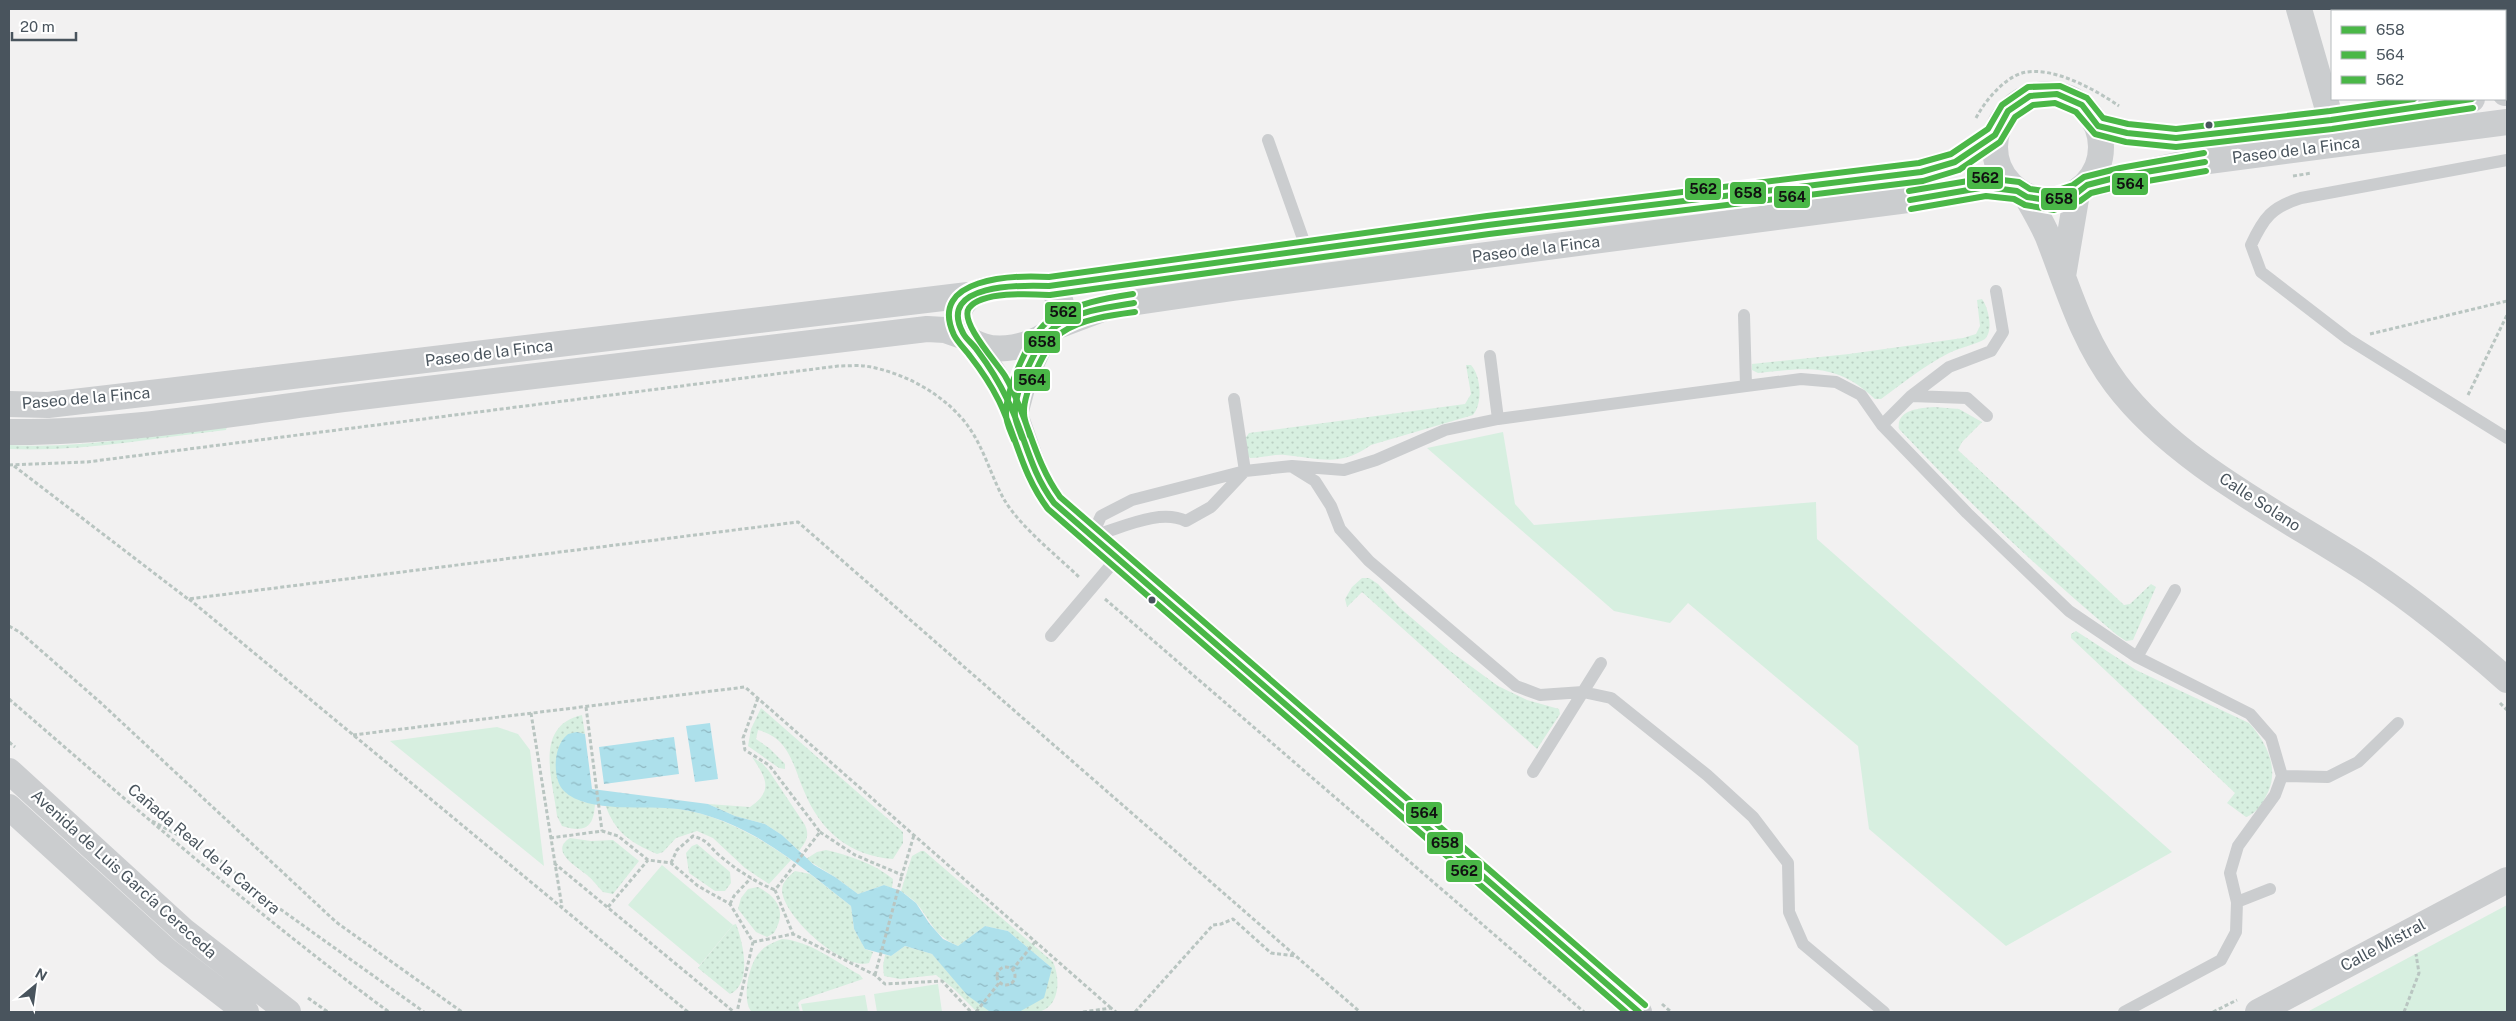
<svg xmlns="http://www.w3.org/2000/svg" width="2516" height="1021" font-family="'Public Sans',sans-serif">
<style>
.grass{fill:url(#grass-dots)}
.park{fill:#d7efe0}
.water{fill:url(#water-ripples)}
.lines{fill:none;stroke-linecap:round;stroke-linejoin:round}
.path{stroke:#b9c5c1;stroke-width:3;stroke-dasharray:4 2.5;stroke-linecap:butt}
.service{stroke:#cbcdcf;stroke-width:12}
.minor{stroke:#cbcdcf;stroke-width:26}
.bus-1-casing{stroke:#fff;stroke-width:10}
.bus-2-casing{stroke:#fff;stroke-width:10}
.bus-3-casing{stroke:#fff;stroke-width:10}
.bus-1{stroke:#4ab747;stroke-width:6}
.bus-2{stroke:#4ab747;stroke-width:6}
.bus-3{stroke:#4ab747;stroke-width:6}
.bus-dot{fill:#49545d;stroke:#fff;stroke-width:2}
.labels{text-anchor:middle;dominant-baseline:central;stroke-width:4.5;stroke-linejoin:round;paint-order:stroke}
.street-label{font-size:16px;fill:#49545d;stroke:#fff}
.line-badge{stroke:#fff;stroke-width:2}
.pale-badge-label{font-size:14px;text-anchor:middle;font-weight:bold;fill:#111}
</style>
<defs>
<pattern id="grass-dots" width="8" height="8" patternUnits="userSpaceOnUse" patternTransform="scale(1.25)"><rect width="8" height="8" fill="#d7efe0"/><path d="M2 2h.1M6 6h.1" fill="none" stroke="#bacfc3" stroke-width="1.8" stroke-linecap="round"/></pattern>
<pattern id="water-ripples" width="26" height="14" patternUnits="userSpaceOnUse" patternTransform="scale(1.25)"><rect width="26" height="14" fill="#ade0eb"/><path d="M2 4q2-2 4 0t4 0M15 11q2-2 4 0t4 0" fill="none" stroke="#8fb8c2"/></pattern>
</defs>
<rect width="100%" height="100%" fill="#f2f1f1"/>
<path class="grass" d="M1982 299C1988 307 1994 330 1985 339 1978 344 1958 348 1949 353 1924 366 1904 382 1881 399H1875C1836 362 1807 368 1758 373L1752 370V364L1849 354 1963 338 1976 334 1980 326 1977 300Z
M1466 365H1471C1481 376 1483 403 1473 415L1371 445C1338 468 1321 458 1285 455 1273 454 1262 458 1250 458L1245 453 1244 440 1249 433 1465 404 1471 394Z
M1934 407 1959 409 1982 422 1962 442 1958 450 2124 605 2130 604 2151 584 2156 587 2133 640 2126 641 2117 635C2040 571 1968 502 1899 429 1896 410 1919 408 1934 407Z
M227 426 226 430C154 438 81 452 9 449V445C81 449 155 435 227 426Z
M1362 578H1369L1378 584 1399 607 1450 651 1498 686 1527 700 1559 709 1560 714 1537 749 1362 592 1347 607 1345 599 1352 587Z
M2076 631 2136 670 2249 723C2268 744 2281 772 2265 798 2260 807 2256 813 2246 817L2227 803 2235 793 2071 638V634Z
M761 708 903 832V843L893 859C850 856 820 831 804 791 793 766 790 738 758 730L756 739 769 748 785 764V769L779 768 748 746 751 729Z
M582 715 585 734 577 732 583 802 595 803C594 828 585 833 562 826L557 816C553 780 533 726 582 715Z
M752 757 763 764 769 771 805 825C810 837 806 841 799 851L782 835 765 824 735 816 708 804 750 807C775 790 765 777 752 757Z
M605 804C629 807 655 806 679 809 721 816 756 835 791 860L769 884 745 868 713 838 697 831 676 838 663 852 657 854C630 842 615 833 605 804Z
M570 838 591 841 613 840 639 861 613 894 603 892C598 887 593 880 587 875 576 866 549 851 570 838Z
M697 844 730 872 731 883 725 891H715L689 873 686 853 692 846Z
M826 850C848 855 875 864 893 879L892 888 884 885 858 894 835 877 806 859 817 852Z
M921 851H924L1053 962C1060 977 1061 1006 1039 1012 1026 1016 993 1012 977 1012L954 989 936 975 900 979 884 976 883 966 885 955 891 956 905 946 932 954 950 974 1052 968 1008 931 985 926 958 946C932 934 933 923 917 904 913 899 906 895 901 891L912 856Z
M795 871 810 874 851 906 854 929 865 949 873 952 869 963C844 971 783 917 782 890 782 882 789 876 795 871Z
M758 887C778 898 787 911 774 933L767 937 756 932 738 909 741 898 748 889Z
M736 924C743 943 753 983 730 994L698 968 733 925Z
M782 939C810 941 836 962 860 975L863 979 801 1000 798 1003 800 1012H752C741 1001 749 964 759 953 764 946 774 942 782 939Z"/>
<path class="park" d="M1503 432 1515 504 1534 525 1816 502 1817 539 2172 852 2006 946 1869 829 1858 746 1688 603 1670 623 1614 611 1427 448Z
M497 727 518 734 530 750 544 866 390 741Z
M662 865 733 925 700 965 628 905Z
M2507 905V1012H2307Z
M938 984 942 1012H877L874 994Z
M865 995 868 1012H803L801 1004Z"/>
<path class="water" d="M710 723 718 779 695 782 686 726Z
M577 732 585 734 592 789 708 804 735 816 765 824 782 835 814 865 835 877 858 894 884 885 901 891 916 903 929 923 943 939 958 946 985 926 1008 931 1052 968 1044 998 1019 1012 989 1011 967 995 932 954 905 946 891 956 865 949 854 929 851 906C799 865 747 819 678 809 648 805 587 814 564 791 552 779 553 746 567 735 569 733 574 733 577 732Z
M674 737 679 774 604 784 599 747Z"/>
<g class="lines">
<path class="path" d="M1976 118C1985 101 2003 79 2022 73 2052 65 2096 90 2119 106
M2293 176 2312 173
M2370 334 2507 301
M2468 395 2507 315
M9 465 87 462 838 366C847 366 857 365 865 366 905 372 950 397 972 432 986 454 993 481 1005 501 1021 527 1056 555 1079 577
M14 466 188 599 798 522 1360 1012
M189 599 688 1012
M1105 599 1584 1012
M9 626 21 633 101 703 336 922 462 1012
M758 698 743 738 745 750 769 765 820 832 775 890 793 934
M9 699C133 806 257 915 389 1012
M2500 703 2507 710
M586 707 602 831
M531 713 562 907
M353 735 745 687 1111 1008
M9 742 15 747
M152 821 211 853 269 901 424 1012
M820 832 855 855 902 875 914 835
M550 838 602 831 618 836 648 860 671 863 698 886 730 904 753 942 737 1012
M554 863 734 1012
M671 863 677 850 693 836C711 842 707 845 720 856 737 870 755 882 775 890
M730 904 734 896 751 878
M608 907 648 860
M753 942 793 934 875 975 885 984 942 981 971 1012
M997 976a9 9 0 1 1 18 0a9 9 0 1 1-18 0Z
M1012 970 1035 942
M875 975 902 875
M308 998 328 1012
M1662 1004 1671 1012
M976 1012 999 983
M1083 1012 1111 1008 1116 1012
M1135 1012 1213 925 1221 924 1233 919 1271 953 1296 956
M2213 1012 2237 1000
M2404 1012 2419 973 2416 954"/>
<path class="service" d="M1268 140 1307 250
M2507 160 2301 198C2272 207 2264 217 2251 245L2261 272 2348 339 2507 438
M1744 315 1746 386
M1490 356 1498 419
M1911 396 1967 398 1987 416
M1234 399 1245 471 1292 466 1344 470 1376 460 1445 430 1498 419 1746 386 1801 379 1836 382 1861 395 1882 425 1967 513 2069 611 2137 657 2250 714 2271 738 2282 776 2275 795 2238 846 2230 873 2237 902 2236 932 2221 960 2124 1012
M1882 425 1911 396 1949 367 1991 351 2003 332 1996 291
M1294 468 1315 481 1331 506 1340 529 1369 561 1516 686 1540 695 1583 692 1611 698 1707 775 1753 817 1788 863 1789 912 1803 944 1884 1012
M1245 471 1211 507 1186 521C1159 508 1120 529 1092 536L1101 516 1132 500Z
M1051 636 1117 558
M2137 657 2175 590
M1533 772 1601 663
M2282 776 2328 777 2358 762 2398 723
M2237 902 2270 889"/>
<path class="minor" d="M2299 9 2331 120
M2505 93H2507
M1995 147a53 53 0 1 1 106 0a53 53 0 1 1-106 0Z
M2098 126 2127 133 2176 138 2331 120 2472 99
M2087 185 2178 165 2507 122
M2027 197C2034 210 2042 223 2048 237 2068 288 2082 339 2116 384 2177 465 2287 517 2370 572 2419 605 2464 642 2507 680
M2063 276 2077 193
M1049 286C1092 326 1017 358 983 346 969 341 961 336 959 321 953 282 1024 284 1049 286L1488 225 1918 173 1955 162 1995 135
M1057 326 1110 306 1233 288 1923 198 1986 187 2017 191
M971 341C988 364 1005 388 1015 415 1027 446 1033 476 1054 503L1639 1012
M9 404 48 405 168 391 968 295
M1015 414 1025 377 1044 337
M9 432C126 433 244 411 360 397 548 373 737 350 927 329L945 330 965 337
M9 771 184 931 288 1012
M9 807 167 951 246 1012
M2258 1012 2507 880"/>
<g class="bus-1-casing">
<path id="bus-1" d="M1910 200 1986 187 2017 191 2027 197 2053 201 2077 193 2087 185 2122 176 2205 162
M1022 438C1020 431 1016 423 1015 416 1013 393 1038 339 1056 326 1077 311 1109 307 1134 303
M1639 1012 1054 503C1029 470 1025 434 1007 399 999 382 989 366 977 350 973 344 966 339 963 333 936 283 1022 285 1049 286L1488 225 1921 172 1955 162 1995 135 2008 111 2030 96 2057 94 2082 105 2098 126 2127 133 2176 138 2331 120 2472 99"/>
</g>
<g class="bus-2-casing">
<path id="bus-2" d="M1911 209 1986 196 2014 199 2025 205 2054 210 2080 201 2091 193 2124 185 2206 171
M1030 436C1028 428 1024 421 1024 413 1023 394 1045 345 1061 333 1081 319 1112 315 1135 312
M1645 1005 1060 497C1033 460 1028 415 1005 376 997 363 959 322 969 308 982 291 1031 294 1050 295L1489 234 1923 181 1959 170 2000 142 2015 117 2033 105 2055 103 2076 112 2095 134 2126 142 2176 147 2332 129 2473 108"/>
</g>
<g class="bus-3-casing">
<path id="bus-3" d="M1909 191 1986 178 2019 182 2030 189 2052 192 2073 185 2084 177 2120 168 2204 153
M1014 440C1011 432 1006 423 1006 414 1006 389 1030 333 1051 319 1074 304 1106 298 1133 294
M1626 1012 1048 509C1022 475 1017 438 999 401 991 385 981 370 970 356 965 349 958 343 954 335 927 277 1014 275 1049 277L1487 216 1919 163 1951 154 1988 129 2002 105 2028 87 2060 86 2087 98 2103 118 2128 124 2176 129 2330 111 2414 99"/>
</g>
<use href="#bus-1" class="bus-1"/>
<use href="#bus-2" class="bus-2"/>
<use href="#bus-3" class="bus-3"/>
</g>
<g class="bus-dot">
<circle cx="2209" cy="125" r="4.5"/>
<circle cx="1152" cy="600" r="4.5"/>
</g>
<g class="labels">
<g class="street-label">
<text transform="translate(2296 150) rotate(-7)">Paseo de la Finca</text>
<text transform="translate(1536 249) rotate(-7)">Paseo de la Finca</text>
<text transform="translate(489 353) rotate(-7)">Paseo de la Finca</text>
<text transform="translate(86 398) rotate(-5)">Paseo de la Finca</text>
<text transform="translate(2260 502) rotate(33)">Calle Solano</text>
<text transform="translate(204 849) rotate(40)">Cañada Real de la Carrera</text>
<text transform="translate(124 874) rotate(42)">Avenida de Luis García Cereceda</text>
<text transform="translate(2383 945) rotate(-28)">Calle Mistral</text>
</g>
</g>
<g class="line-badge">
<rect x="1966" y="166" width="38" height="24" rx="5" fill="#4ab747"/>
<rect x="2111" y="172" width="38" height="24" rx="5" fill="#4ab747"/>
<rect x="1684" y="177" width="38" height="24" rx="5" fill="#4ab747"/>
<rect x="1729" y="181" width="38" height="24" rx="5" fill="#4ab747"/>
<rect x="1773" y="185" width="38" height="24" rx="5" fill="#4ab747"/>
<rect x="2040" y="187" width="38" height="24" rx="5" fill="#4ab747"/>
<rect x="1044" y="301" width="38" height="24" rx="5" fill="#4ab747"/>
<rect x="1023" y="330" width="38" height="24" rx="5" fill="#4ab747"/>
<rect x="1013" y="368" width="38" height="24" rx="5" fill="#4ab747"/>
<rect x="1405" y="801" width="38" height="24" rx="5" fill="#4ab747"/>
<rect x="1426" y="831" width="38" height="24" rx="5" fill="#4ab747"/>
<rect x="1445" y="859" width="38" height="24" rx="5" fill="#4ab747"/>
</g>
<g class="pale-badge-label">
<text x="1985" y="183">562</text>
<text x="2130" y="189">564</text>
<text x="1703" y="194">562</text>
<text x="1748" y="198">658</text>
<text x="1792" y="202">564</text>
<text x="2059" y="204">658</text>
<text x="1063" y="317">562</text>
<text x="1042" y="347">658</text>
<text x="1032" y="385">564</text>
<text x="1424" y="818">564</text>
<text x="1445" y="848">658</text>
<text x="1464" y="876">562</text>
</g>
<rect width="2516" height="1021" fill="none" stroke="#49545d" stroke-width="20"/>
<rect x="2331" y="10" width="175" height="90" fill="#ffffff" stroke="#b6bbbe"/>
<rect x="2341" y="26" width="25" height="8" fill="#4ab747" stroke="#b6bbbe"/>
<text x="2376" y="35" font-size="15" fill="#49545d">658</text>
<rect x="2341" y="51" width="25" height="8" fill="#4ab747" stroke="#b6bbbe"/>
<text x="2376" y="60" font-size="15" fill="#49545d">564</text>
<rect x="2341" y="76" width="25" height="8" fill="#4ab747" stroke="#b6bbbe"/>
<text x="2376" y="85" font-size="15" fill="#49545d">562</text>
<g transform="translate(35 986) rotate(29)" stroke="#ffffff" stroke-width="4" paint-order="stroke">
<path d="M0-4L9 19L0 12L-9 19Z" fill="#49545d"/>
<text y="-8" font-size="14" font-weight="bold" text-anchor="middle" fill="#49545d">N</text>
</g>
<path d="M12 32v8h64v-8" fill="none" stroke="#49545d" stroke-width="2.5"/>
<text x="20" y="32" font-size="15" fill="#49545d" stroke="#ffffff" stroke-width="4" paint-order="stroke">20 m</text>
</svg>
